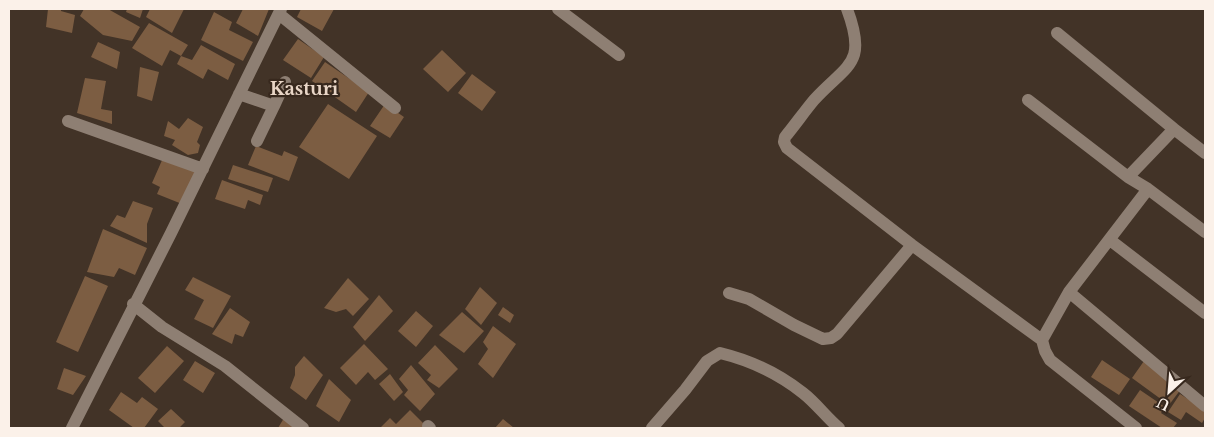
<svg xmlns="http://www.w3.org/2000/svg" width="1214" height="437" font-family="'Libre Baskerville',serif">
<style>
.building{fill:#7c5d42}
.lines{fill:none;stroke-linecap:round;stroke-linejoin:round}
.minor{stroke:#8e7f73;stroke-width:12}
.labels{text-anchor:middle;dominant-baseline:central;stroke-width:4.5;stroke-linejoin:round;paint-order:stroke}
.quarter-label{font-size:18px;font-weight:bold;fill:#e9d6c7;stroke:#37281d}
</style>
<rect width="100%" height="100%" fill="#423327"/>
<path class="building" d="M48 9H61V11L75 15 72 33 46 27Z
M84 9H108L140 27 132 41 103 35 80 16Z
M127 9H143L140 18 126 12Z
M150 9H184L172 33 146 17Z
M243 9H269L258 36 236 23Z
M301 9H334L322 31 297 17Z
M214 12 232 22 229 30 253 42 243 61 201 40Z
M149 23 188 45 181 56 192 60 201 45 235 64 228 80 208 69 203 79 177 64 181 56 170 50 162 66 132 48Z
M298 39 324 57 311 78 283 60Z
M98 42 120 52 117 69 91 57Z
M442 50 466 73 448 92 423 69Z
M325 62 369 92 356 112 312 81Z
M140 67 159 72 152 101 137 96Z
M472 74 496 92 482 111 458 93Z
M85 78 106 81 101 109 112 111V124L77 113Z
M328 104 377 136 349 179 299 147Z
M385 104 404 117 390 138 370 126Z
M188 118 203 127 197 142 200 145 198 153 188 155 172 145 175 140 164 136 168 121 179 129Z
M256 146 282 156 284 151 298 157 289 181 248 165Z
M163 158 196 172 182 204 157 194 160 187 152 183Z
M233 165 273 178 268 192 228 179Z
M222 180 263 195 260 205 248 200 245 209 215 199Z
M133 201 153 208 147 224V243L110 226 117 215 125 218Z
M103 229 147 248 135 275 119 268 114 277 87 272Z
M85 276 108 286 78 352 56 342Z
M193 277 231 296 213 328 194 319 204 300 185 290Z
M348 278 369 299 353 316 346 309 336 312 324 308Z
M480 287 497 303 481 325 465 309Z
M379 295 393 311 365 341 353 327Z
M503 307 514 315 510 323 498 315Z
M230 308 250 322 243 337 235 334 232 344 212 334Z
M416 311 433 326 416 347 398 331Z
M462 312 484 331 464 353 439 335Z
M493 326 516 344 493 378 478 364 488 349 483 342Z
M364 344 388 369 375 380 368 372 356 385 340 368Z
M435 345 458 369 439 388 427 380 431 375 418 363Z
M167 346 184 361 155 393 138 378Z
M304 356 323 375 306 400 290 388 295 375V367Z
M1102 360 1130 379 1119 395 1091 377Z
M195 361 215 373 203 393 183 380Z
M1144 361 1181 389 1169 405 1132 378Z
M411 365 435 394 420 411 404 395 408 390 399 379Z
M64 368 86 376 73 395 57 389Z
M390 374 403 392 394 401 379 384Z
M329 379 351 400 339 422 316 406Z
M1140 390 1165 407 1161 413 1177 423 1173 428H1162L1129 406Z
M121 392 137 403 142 397 158 409 144 428H134L109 410Z
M1180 394 1205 410V418L1202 423 1186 412 1181 420 1168 412Z
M171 409 185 422 179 428H165L158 421Z
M410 410 428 428H380L390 418 396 424Z
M284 418 294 428H278Z
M503 419 514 428H495Z"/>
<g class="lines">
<path class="minor" d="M558 9 619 55
M847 9C868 65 847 64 814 100 804 112 795 125 785 137L784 142 787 148 912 245 1042 340
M279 14 395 108
M1057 33 1174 129 1205 153
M239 94 274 106 257 141
M1028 100 1128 177 1148 189 1205 232
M274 106 285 82
M68 121 203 169
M1128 177 1174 129
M1110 240 1205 313
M1069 292 1205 406
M729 293 749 299 794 325 823 339 831 338 837 334 912 245
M133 304 162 327 225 366 303 428
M428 426 430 428
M72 428 171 233 281 9
M652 428 685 390 707 361 720 353C749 360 779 374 803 393 816 403 826 417 839 428
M1136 428 1050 360 1045 351 1042 340 1069 292 1148 189"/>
</g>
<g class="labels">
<g class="quarter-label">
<text x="304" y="89">Kasturi</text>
</g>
</g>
<rect width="1214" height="437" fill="none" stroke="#fbf1e9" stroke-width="20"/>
<g transform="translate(1169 392) rotate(206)" stroke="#37281d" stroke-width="4" paint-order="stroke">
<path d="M0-4L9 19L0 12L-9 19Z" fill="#fbf1e9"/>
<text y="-8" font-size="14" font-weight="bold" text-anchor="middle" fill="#fbf1e9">U</text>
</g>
</svg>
